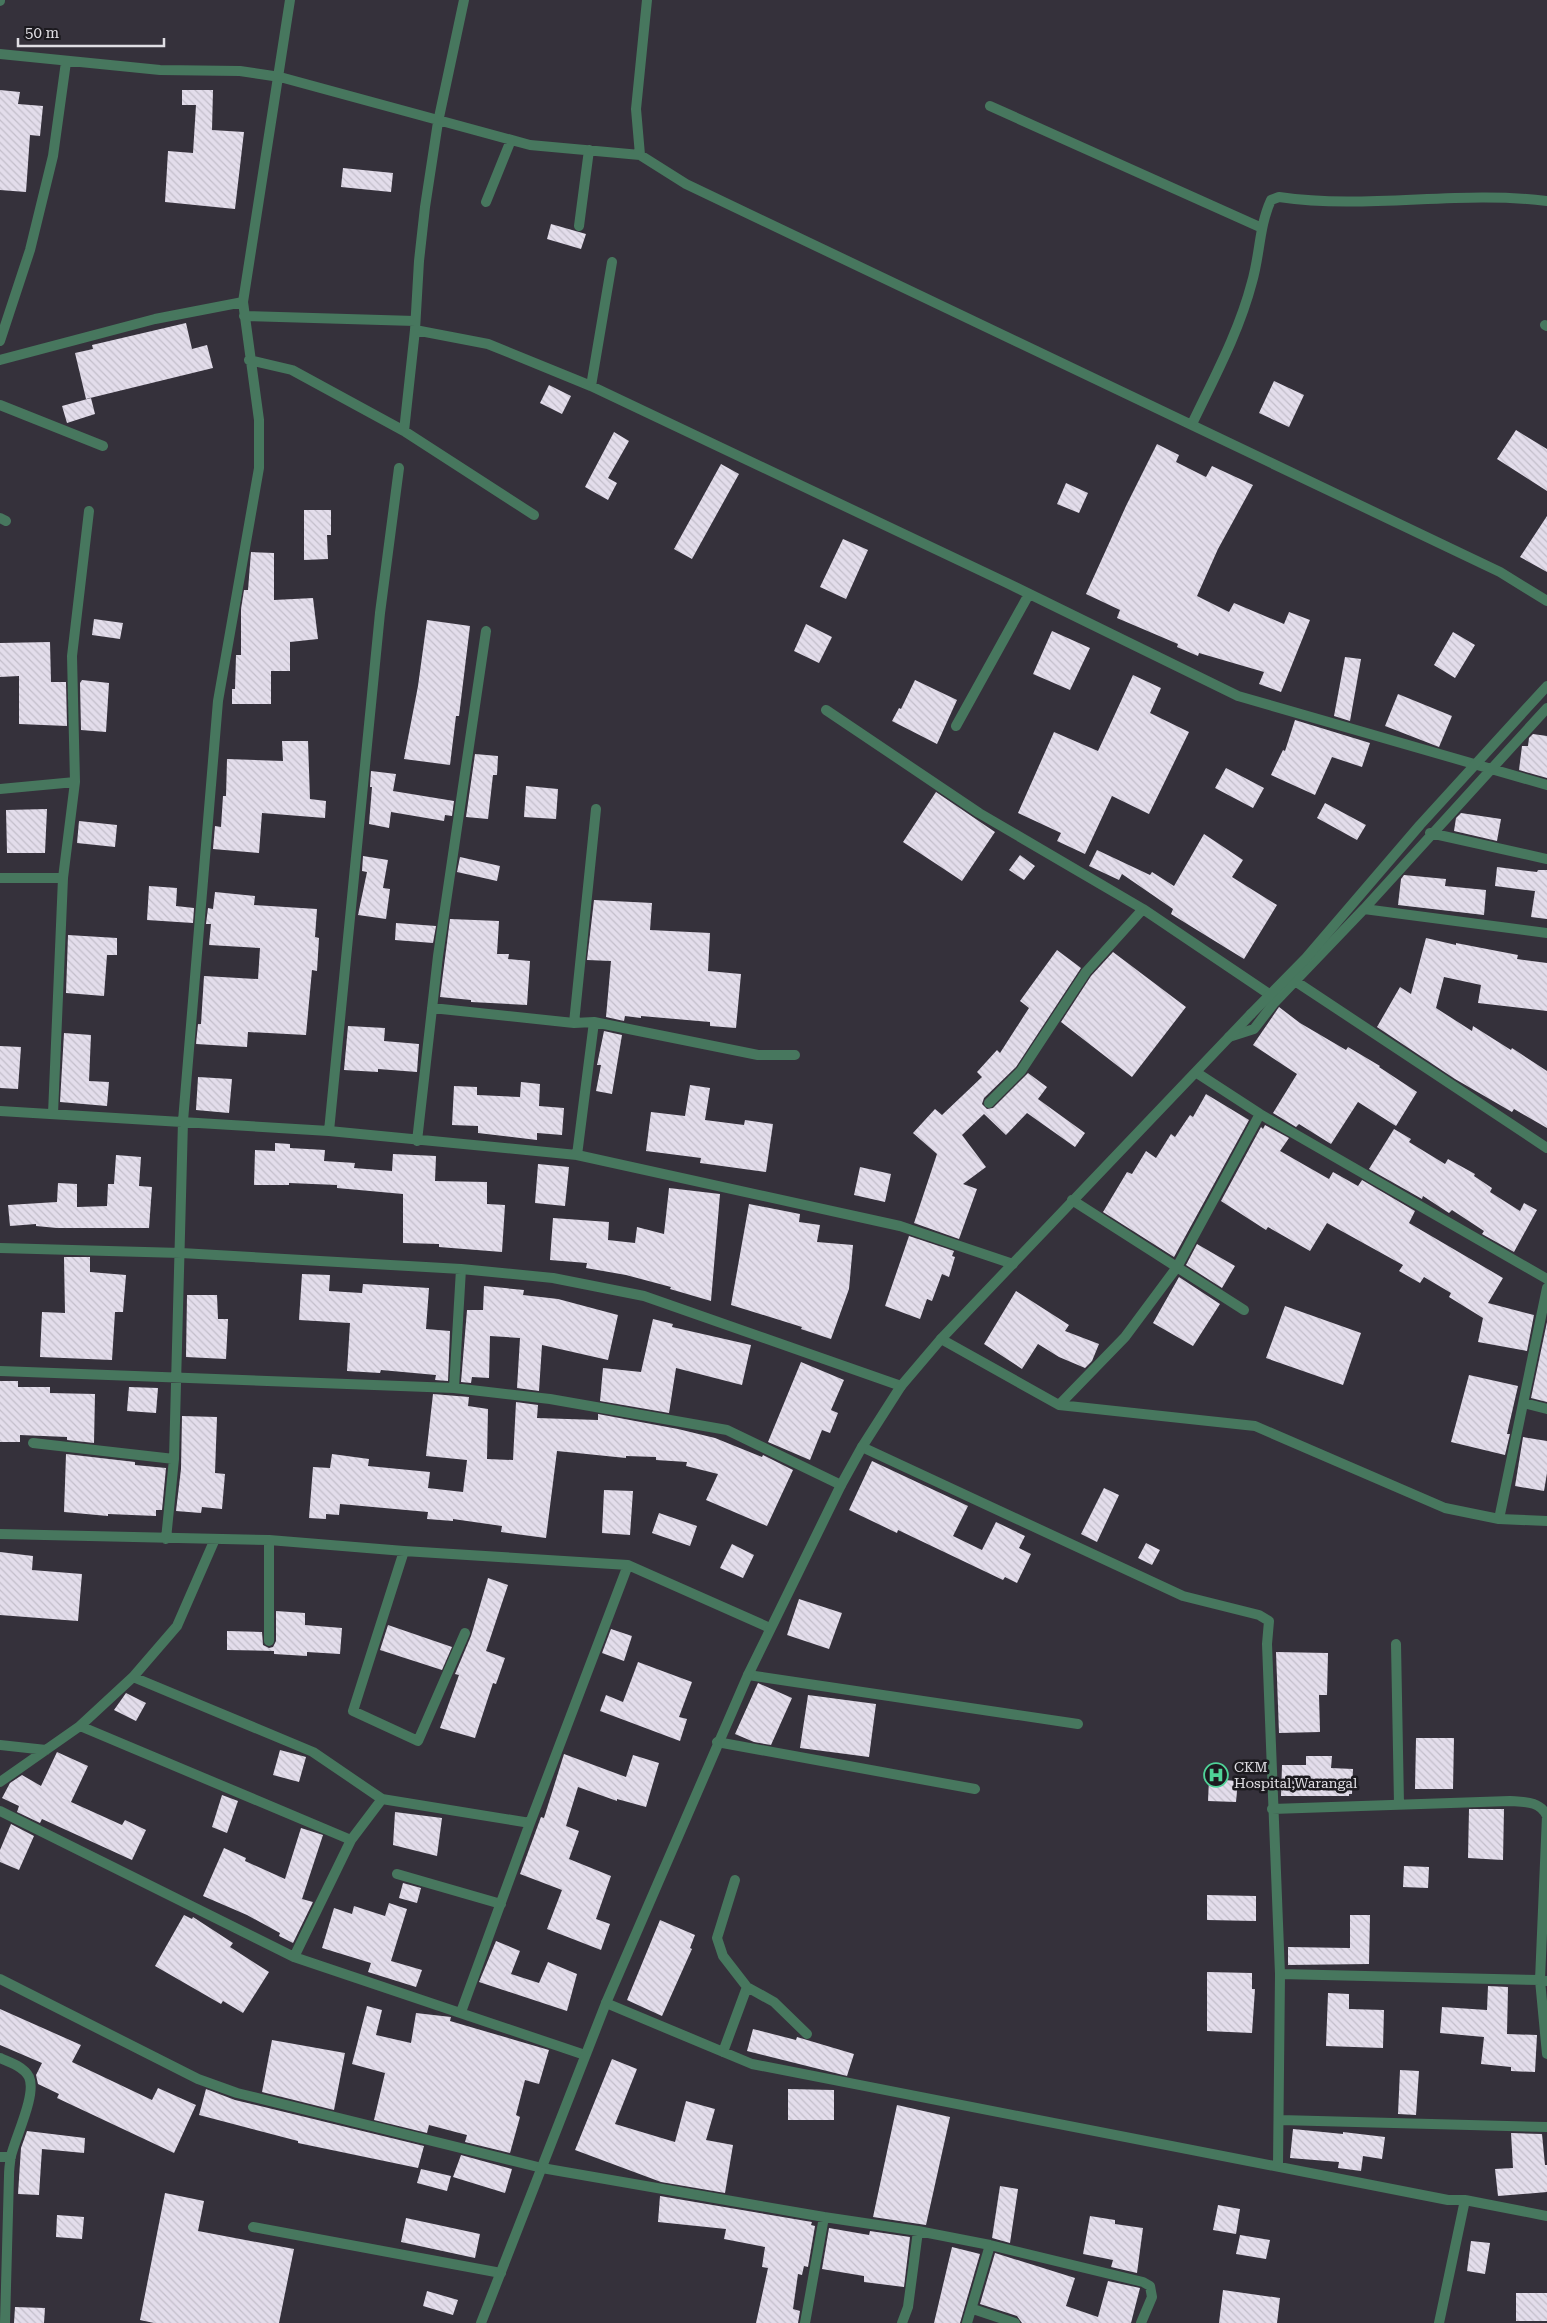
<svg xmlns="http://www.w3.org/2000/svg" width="1547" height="2323" font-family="'Roboto Serif',serif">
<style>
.building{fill:url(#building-back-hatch)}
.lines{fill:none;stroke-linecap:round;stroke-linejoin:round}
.minor{stroke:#47775e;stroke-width:10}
.tertiary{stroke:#47775e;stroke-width:10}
.tertiary-bridge{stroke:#47775e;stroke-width:10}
.labels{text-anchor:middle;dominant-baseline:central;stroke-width:5;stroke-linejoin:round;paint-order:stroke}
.poi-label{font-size:14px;fill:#e0dee4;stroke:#1c1a1f;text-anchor:start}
</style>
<defs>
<pattern id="building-back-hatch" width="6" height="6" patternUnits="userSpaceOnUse" patternTransform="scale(1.25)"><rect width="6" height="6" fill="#e3ddeb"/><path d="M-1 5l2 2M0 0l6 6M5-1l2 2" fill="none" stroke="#c3beca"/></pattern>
</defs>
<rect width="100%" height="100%" fill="#35313b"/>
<path class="building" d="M0 90 20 92 18 104 43 106 40 136 30 135 26 192 0 190Z
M182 90H213L212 130 244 132 235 209 165 202 168 151 193 153 196 105H182Z
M343 168 393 173 391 192 341 187Z
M551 224 586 234 581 249 547 239Z
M186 323 192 349 207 345 213 368 86 399 75 353 93 349 92 345Z
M1274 381 1304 395 1289 427 1259 413Z
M549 385 571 396 562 414 540 403Z
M91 398 95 414 67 423 62 406Z
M1516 430 1547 449V491L1497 459Z
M614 432 629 441 608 478 617 483 608 500 585 487Z
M1157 444 1179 455 1176 462 1206 477 1212 466 1253 485 1218 549 1197 596 1229 612 1234 603 1284 624 1289 612 1310 620 1281 692 1259 684 1264 672 1199 653 1198 656 1177 647 1178 644 1117 618 1120 610 1086 594 1126 506Z
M721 464 739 474 692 559 674 549Z
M1066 483 1088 493 1079 513 1057 504Z
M304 510H331V535H327L328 559 304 560Z
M1547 516V572L1520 557Z
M843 539 868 550 846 599 820 587Z
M251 552 274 553V600L313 598 318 639 290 642V671H271V704H232V689H235L236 655H241V609L244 590H248Z
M94 619 123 623 120 639 92 635Z
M427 620 470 626 459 716H456L450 765 404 759 418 686Z
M806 624 832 637 819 663 794 651Z
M1052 631 1090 648 1070 690 1033 674Z
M1453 632 1475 645 1455 678 1434 665Z
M50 642 51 682H66L67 726 19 724V676L0 677V643Z
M1345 657 1361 659 1350 721 1334 716Z
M1133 675 1161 688 1150 713 1189 732 1149 814 1112 796 1085 854 1057 841 1061 833 1018 813 1054 732 1098 751Z
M82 680 109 683 106 732 81 730 80 683Z
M915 680 957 700 937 744 892 721 899 708 901 709Z
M1398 694 1452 716 1439 747 1385 726Z
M1295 720 1370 743 1362 767 1332 757 1315 795 1271 775 1283 750 1285 751Z
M1533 734 1547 736V778L1519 770 1522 746H1528L1529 738Z
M282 741H308L310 799 326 801 325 818 262 813 259 853 213 849 215 826 221 827 223 796H226L227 759 283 761Z
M475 754 498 756 497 775H493L488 819 466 817Z
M1226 768 1264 788 1253 808 1215 788Z
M371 771 396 774 393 791 454 801 452 816 445 815 444 821 391 812 389 828 369 824 372 787H370Z
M526 786 558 789 556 819 524 817Z
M936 792 995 832 962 881 903 842Z
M1325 803 1366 825 1357 840 1317 818Z
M47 809 45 853H7L6 810Z
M1461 813 1501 819 1497 841 1454 831 1456 818Z
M79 821 117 825 115 847 77 843Z
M1204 834 1243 860 1232 877 1277 905 1244 959 1171 914 1173 909 1122 874 1119 880 1089 866 1097 850 1150 875 1152 872 1174 886Z
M1020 855 1035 866 1024 880 1009 870Z
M363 856 388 860 383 888 390 889 386 919 358 915 367 872 362 871Z
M460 857 500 866 497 881 457 872Z
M1497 867 1537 872 1538 870H1547V919L1531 917 1535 891 1495 886Z
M1404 875 1446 879 1445 886 1486 890 1484 915 1398 905 1401 879Z
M149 886 177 888 176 906 194 908 193 923 147 920Z
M215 892 255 896 254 905 317 909 315 937 319 938 317 971 312 970 306 1035 248 1032 247 1047 196 1044 198 1024H201L204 976 258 979 260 948 209 945 211 924H206L208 908 213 909Z
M594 900 652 903 650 930 710 933 708 971 741 974 736 1028 710 1026V1022L641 1016V1018L625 1016 624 1021 606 1017 611 961 587 960Z
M450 919 499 921 497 954H509L508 959 530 961 527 1005 471 1002V1000L440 997Z
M396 923 436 926 433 943 395 940Z
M68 935 117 938V955H107L104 996 66 993Z
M1426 938 1456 945V943L1518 955 1517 959 1547 963V1011L1478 1003 1481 985 1444 977 1436 1008 1472 1031 1473 1026 1511 1050 1512 1048 1547 1071V1128L1514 1109 1512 1112 1455 1079 1377 1027 1400 987 1411 994Z
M1057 950 1081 968 1016 1067 984 1098 982 1104 987 1109 993 1108 1028 1073 1047 1087 1038 1099 1085 1133 1075 1147 1027 1113 1006 1135 984 1114 962 1135 986 1167 963 1184 977 1189 959 1239 914 1223 937 1154 913 1133 935 1109 942 1115 982 1077 977 1072 997 1050 1000 1053 1029 1008 1020 1001Z
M1113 952 1186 1007 1132 1077 1061 1022 1091 976Z
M1279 1007 1300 1023 1346 1050 1348 1047 1380 1066 1379 1067 1417 1092 1396 1126 1358 1102 1331 1144 1299 1124 1296 1127 1273 1113 1297 1074 1253 1045Z
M348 1026 385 1028 384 1041 419 1044 417 1072 378 1069V1072L344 1070Z
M604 1031 622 1035 612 1094 596 1091 601 1065H597Z
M64 1033 91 1035 89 1081 109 1082 107 1106 60 1102Z
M0 1046 21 1047 18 1089 0 1088Z
M198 1077 232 1079 229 1113 196 1110Z
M521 1082 540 1084 539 1106 564 1108 562 1135 537 1133V1140L478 1133V1126L452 1125 454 1086 477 1087V1095L520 1097Z
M690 1085 710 1088 705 1120 744 1125 745 1120 773 1124 766 1172 700 1163 701 1158 646 1151 651 1112 685 1116Z
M1206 1094 1249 1120 1174 1257 1103 1212 1127 1172 1132 1174 1146 1151 1156 1158 1171 1134 1175 1137 1190 1115 1193 1117Z
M1265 1125 1289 1138 1280 1151 1329 1179 1333 1172 1358 1186 1362 1180 1415 1211 1409 1223 1503 1278 1488 1303 1534 1315 1527 1351 1478 1342 1483 1318 1449 1297 1451 1293 1424 1277 1420 1283 1399 1271 1403 1265 1327 1223 1310 1251 1268 1227 1266 1230 1221 1201 1261 1127 1263 1129Z
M1394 1129 1411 1139 1409 1142 1445 1164 1448 1159 1475 1174 1474 1176 1492 1188 1490 1192 1520 1211 1524 1203 1537 1210 1514 1252 1482 1234 1484 1231 1452 1210 1449 1213 1423 1196 1422 1199 1369 1169Z
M275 1143 290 1144V1148L325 1150 324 1161 355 1163 354 1168 392 1171 393 1154 436 1156 435 1181 487 1182V1204L505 1205 502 1252 439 1247V1244L403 1243V1194L337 1188V1185L289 1183V1185H254L255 1150 275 1151Z
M116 1155 141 1157 139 1186 152 1187 149 1228H57L36 1226V1224L10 1226 8 1205 57 1202 58 1183 77 1184V1207L107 1206 108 1184H114Z
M538 1164 569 1167 565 1206 535 1203Z
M860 1167 891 1174 885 1202 854 1195Z
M669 1188 720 1194 711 1301 670 1289 671 1287 626 1275 586 1268 587 1263 550 1260 553 1218 609 1222 608 1240 635 1243 637 1227 664 1234Z
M749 1204 800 1214 799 1222 820 1225 817 1242 853 1245 849 1289 831 1339 801 1329 802 1327 731 1305Z
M909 1236 954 1251 952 1256 955 1257 949 1277 942 1274 932 1301 927 1299 920 1319 885 1306Z
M1197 1244 1235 1266 1222 1288 1186 1265Z
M64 1257H90V1272L126 1275 123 1312H115L112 1360 40 1357 42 1312 65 1313Z
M302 1274 330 1275 329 1291 362 1293 363 1284 429 1288 426 1329 450 1331 448 1381 435 1380 436 1375 381 1370 380 1373 347 1371 350 1323 299 1320Z
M1179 1277 1220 1304 1193 1346 1153 1323Z
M484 1286 524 1290 523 1295 558 1299 618 1315 608 1360 542 1345 539 1391 517 1388 520 1338 490 1336 489 1378 472 1377 471 1383 461 1382 467 1310H483Z
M1016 1291 1069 1325 1065 1331 1099 1344 1092 1361 1085 1368 1059 1357 1038 1344 1022 1369 984 1344Z
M187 1295H217L218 1319H228L226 1359 186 1357Z
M1285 1306 1361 1333 1343 1385 1266 1358Z
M653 1319 673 1324 672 1327 751 1345 742 1385 676 1368 669 1413 600 1401 603 1368 641 1372Z
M1547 1322V1402L1531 1398Z
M801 1362 844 1380 831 1410 838 1413 830 1433 822 1430 810 1460 768 1442Z
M1469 1375 1518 1386 1507 1434H1510L1505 1455 1451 1442Z
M0 1381H18V1387H50V1393L95 1394 94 1443 67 1440V1437L20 1435V1442H0Z
M129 1387 158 1388 156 1413 127 1411Z
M433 1394 469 1397 468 1406 488 1409 487 1459 513 1460 516 1402 538 1405 537 1418 598 1420V1414L678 1429 715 1438 762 1457 763 1455 793 1470 767 1526 706 1500 718 1474 686 1466 687 1462 656 1460V1457L626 1456V1458L557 1451 546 1538 501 1532 502 1526 453 1519V1521L427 1519 428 1512 340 1504 339 1515 326 1514V1519L309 1518 313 1467 330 1468 332 1454 369 1459 368 1466 430 1472 428 1488 463 1492 467 1460 426 1456Z
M182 1416 217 1417 215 1473 225 1474 222 1509 202 1507 201 1513 176 1511 181 1469Z
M1523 1437 1547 1441V1473L1544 1491 1515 1486Z
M66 1454 135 1462V1465L166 1468 162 1510H156V1516L108 1514V1516L64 1512Z
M872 1461 968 1506 953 1536 982 1550 996 1522 1025 1536 1019 1548 1031 1554 1017 1583 1005 1577 1003 1580 898 1530 897 1533 849 1510Z
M1104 1488 1119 1495 1097 1542 1081 1534Z
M604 1490 633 1491 630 1535 602 1533Z
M659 1513 697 1526 690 1546 652 1533Z
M1146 1543 1160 1550 1152 1565 1138 1558Z
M732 1544 754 1555 743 1578 720 1568Z
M0 1552 33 1556 32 1570 82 1574 78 1621 0 1615Z
M488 1578 508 1585 486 1651 505 1658 496 1684 493 1683 475 1738 440 1728 459 1675 455 1674 471 1636Z
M799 1599 842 1613 829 1649 787 1635Z
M276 1611 305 1613V1625L342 1628 340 1654 307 1652V1656L274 1654V1651L227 1650V1631L262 1632 263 1645 269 1648 273 1647 276 1641Z
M388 1625 452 1647 442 1670 380 1650Z
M611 1629 632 1636 624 1661 602 1653Z
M1276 1652 1328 1653 1327 1695H1319L1320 1732 1279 1733Z
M638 1662 692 1682 679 1717 687 1719 680 1741 600 1711 606 1695 623 1702Z
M758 1683 792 1698 771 1745 754 1742 735 1734Z
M126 1693 146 1703 136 1721 114 1710Z
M808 1695 876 1704 869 1757 800 1748Z
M1416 1738H1454L1453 1789H1415Z
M280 1750 306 1757 299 1782 273 1775Z
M57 1752 88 1766 71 1802 122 1825 125 1820 146 1830 132 1860 42 1819 40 1823 17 1812 19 1806 2 1798 10 1783 22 1775 41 1786Z
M564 1754 626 1777 633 1755 659 1763 646 1807 617 1799V1801L578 1787 566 1826 579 1831 569 1859 611 1876 596 1919 610 1924 601 1950 547 1929 562 1890 520 1874 541 1817 544 1818Z
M1306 1756H1332L1331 1768 1353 1769 1352 1794H1349V1796H1281L1282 1765H1306Z
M1209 1779 1238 1781 1236 1802 1208 1801Z
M222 1795 238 1801 227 1833 212 1827Z
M1469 1809H1504L1503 1860 1468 1858Z
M395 1812 442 1818 437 1856 393 1845Z
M11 1824 34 1836 19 1870 0 1862V1850Z
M301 1828 323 1835 302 1899 313 1902 293 1943 279 1936 280 1933 247 1915 203 1896 224 1848 246 1858 245 1861 285 1879Z
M1404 1866 1429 1867 1428 1888 1403 1887Z
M403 1883 421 1888 417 1903 399 1898Z
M1207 1895 1256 1896V1921L1207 1920Z
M389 1903 407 1909 391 1961 422 1970 416 1987 368 1972 371 1963 322 1948 334 1908 352 1914 354 1906 385 1916Z
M184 1915 192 1919 193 1917 233 1943 230 1947 269 1972 243 2013 223 2001 221 2004 155 1966Z
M1350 1915H1370L1369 1964 1288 1965V1947L1350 1948Z
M660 1920 695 1935 690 1948 692 1949 662 2016 627 2000Z
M496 1941 520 1951 511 1974 539 1983 548 1962 577 1974 567 2011 479 1982Z
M1207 1972 1252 1973V1989H1255L1252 2033 1207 2031Z
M1488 1986 1508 1987 1507 2034 1537 2035 1535 2072 1511 2071V2067L1481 2064 1484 2037 1440 2033 1442 2007 1487 2010Z
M1328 1993 1349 1994V2009L1384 2010 1383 2048 1326 2046Z
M367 2006 382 2010 376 2035 411 2043 416 2013 451 2017 450 2021 549 2050 539 2084 525 2080 516 2115 520 2117 510 2153 465 2142 467 2135 429 2125 427 2133 374 2120 385 2073 352 2064Z
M0 2009 81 2045 72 2062 152 2100 158 2088 196 2105 174 2153 57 2098 59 2094 38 2084 36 2075 42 2063 0 2045Z
M753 2029 796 2040 797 2037 854 2054 847 2076 747 2051Z
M272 2040 345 2053 334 2110 262 2092Z
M612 2059 637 2069 615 2124 675 2142 686 2101 715 2109 706 2140 733 2145 725 2193 661 2182 575 2150Z
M1400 2070 1419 2071 1416 2115 1398 2114Z
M206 2089 235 2100 424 2146 418 2168 298 2143V2141L199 2115Z
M788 2089 834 2090V2120H788Z
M897 2105 950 2117 926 2225 873 2217Z
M1293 2129 1343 2134V2132L1385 2137 1382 2159 1363 2156 1361 2171 1338 2168 1339 2162 1290 2158Z
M27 2131 85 2138 84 2153 42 2149 39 2195 18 2194 21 2148Z
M1511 2133 1542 2134 1545 2165H1547V2192L1498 2196 1495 2169 1513 2168Z
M461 2155 512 2169 505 2193 453 2177Z
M421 2169 451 2176 447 2191 417 2183Z
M1000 2186 1018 2189 1010 2243 992 2238Z
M165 2193 204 2201 198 2231 294 2249 279 2323H154L140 2320Z
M660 2196 812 2222 811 2225 815 2226 808 2267 804 2266 802 2275 798 2274 793 2309 800 2311 798 2323H756L768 2268 762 2267 765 2247 724 2239 726 2229 658 2222Z
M1218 2205 1240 2209 1236 2234 1213 2230Z
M57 2215 84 2217 82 2239 56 2237Z
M1090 2216 1115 2220V2224L1143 2228 1137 2273 1111 2267 1113 2260 1083 2254Z
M406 2218 480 2234 475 2258 401 2242Z
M829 2228 869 2235 870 2231 910 2237 904 2287 864 2282V2276L822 2269Z
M1240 2235 1270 2240 1266 2259 1236 2254Z
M1471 2241 1490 2243 1485 2274 1467 2271Z
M952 2247 980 2254 960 2323H934Z
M995 2253 1075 2278 1066 2306 1098 2317 1108 2281 1140 2288 1131 2323H1022L1017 2316 980 2304Z
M1223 2290 1280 2298 1277 2323H1219Z
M427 2291 458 2300 453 2315 423 2306Z
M1516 2293H1547V2321H1516Z
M15 2307 45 2308 44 2323H14Z"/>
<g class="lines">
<path class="minor" d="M647 0 636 109 640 155 686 184 1500 572 1547 601
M0 1V0
M0 54 160 70 240 71 280 77 530 145 640 155
M990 106 1262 228
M486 202 511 140
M579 226 589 150
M244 316 415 321
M1545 325 1547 326
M415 330 488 344 591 386 1007 583 1238 696 1547 785
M0 341 30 250 53 156 66 62
M0 360 155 319 243 302
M249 360 292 370 404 431 534 515
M591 386 612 262
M0 405 103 446
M1192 424C1214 378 1239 332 1252 282 1260 255 1259 226 1271 200L1279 197C1367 210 1458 190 1547 201
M404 431 415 330 419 261 425 207 438 122 464 0
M0 518 6 521
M826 710 979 813 1143 909 1269 994
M956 726 1029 594
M0 789 75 782
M1430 833 1547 859
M0 878H63
M1364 909 1547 933
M1295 981 1547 1148
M432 1008 574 1023 594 1022 758 1055H795
M574 1023 596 809
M1229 1037 1254 1029 1274 1003 1364 909 1547 708
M1197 1073 1260 1114 1547 1279
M989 1103 1021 1071 1086 972 1143 909
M0 1111 329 1131 577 1155 900 1226 1013 1264
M53 1114 63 878 75 782 72 656 89 511
M329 1131 380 613 399 468
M417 1141 438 956 486 631
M577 1155 594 1022
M1072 1200 1244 1310
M0 1248 181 1253 461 1269 553 1278 644 1296 901 1386
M941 1339 1059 1405 1255 1426 1445 1508 1499 1519 1547 1521
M0 1371 454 1388 550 1399 727 1430 841 1485
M454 1388 461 1269
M1524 1403 1547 1409
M1059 1405 1125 1337 1177 1267 1260 1114
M33 1443 174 1459
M862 1447 1183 1596 1259 1615 1269 1621 1267 1644 1280 1974 1278 2166
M1499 1519 1547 1288
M0 1534 269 1540 404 1551 628 1565 770 1628
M166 1539 174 1459 183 1121 218 701 259 468V420L243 302 290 0
M404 1551 353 1711 418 1741 465 1633
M269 1641V1540
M1396 1644 1399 1804
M748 1675 1078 1724
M133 1677 313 1752 382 1799 530 1823
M80 1726 351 1840
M717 1742 975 1789
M0 1745 46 1750
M0 1782 80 1726 133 1677 177 1626 215 1539
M1272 1809 1510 1801C1525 1802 1540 1801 1547 1816L1540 1980 1547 1981
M0 1811 294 1957 585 2055
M397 1874 501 1904
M735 1880 717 1938 723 1956 747 1987 774 2002 807 2034
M294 1957 351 1840 382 1799
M1280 1974 1540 1980 1547 2054
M0 1979 198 2079 237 2093 542 2168 824 2217 918 2231 990 2245 1143 2282 1150 2286 1152 2297 1141 2323
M606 2003 752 2064 1448 2200H1465L1547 2216
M461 2012 530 1823 628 1565
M723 2052 747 1987
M0 2058C10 2062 24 2067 29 2077 37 2094 15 2138 11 2156 10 2162 9 2169 9 2176L5 2323
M1280 2120 1547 2127
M0 2157H11
M253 2227 501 2273
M973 2309 1015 2323
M805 2323 824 2217
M902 2323 908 2307 918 2231
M967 2323 990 2245
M1439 2323 1465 2200"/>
<path class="tertiary" d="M481 2323 606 2003 748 1675 841 1485 862 1447 901 1386 941 1339 1251 1014"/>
<path class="tertiary-bridge" d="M1251 1014 1306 958 1420 825 1547 686"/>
</g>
<defs>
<g id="hospital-ring" transform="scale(1.25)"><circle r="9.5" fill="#1c1a1f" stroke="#4fd398" stroke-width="1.5"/><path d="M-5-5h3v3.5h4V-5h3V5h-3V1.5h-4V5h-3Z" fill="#4fd398"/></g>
</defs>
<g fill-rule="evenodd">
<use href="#hospital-ring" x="1216" y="1775"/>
</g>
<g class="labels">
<g class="poi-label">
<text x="1234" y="1767">CKM<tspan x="1234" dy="16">Hospital,Warangal</tspan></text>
</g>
</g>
<path d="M18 38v8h146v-8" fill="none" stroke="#e0dee4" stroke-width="2.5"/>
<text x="25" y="38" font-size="15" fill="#e0dee4" stroke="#1c1a1f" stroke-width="4" paint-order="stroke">50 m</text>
</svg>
